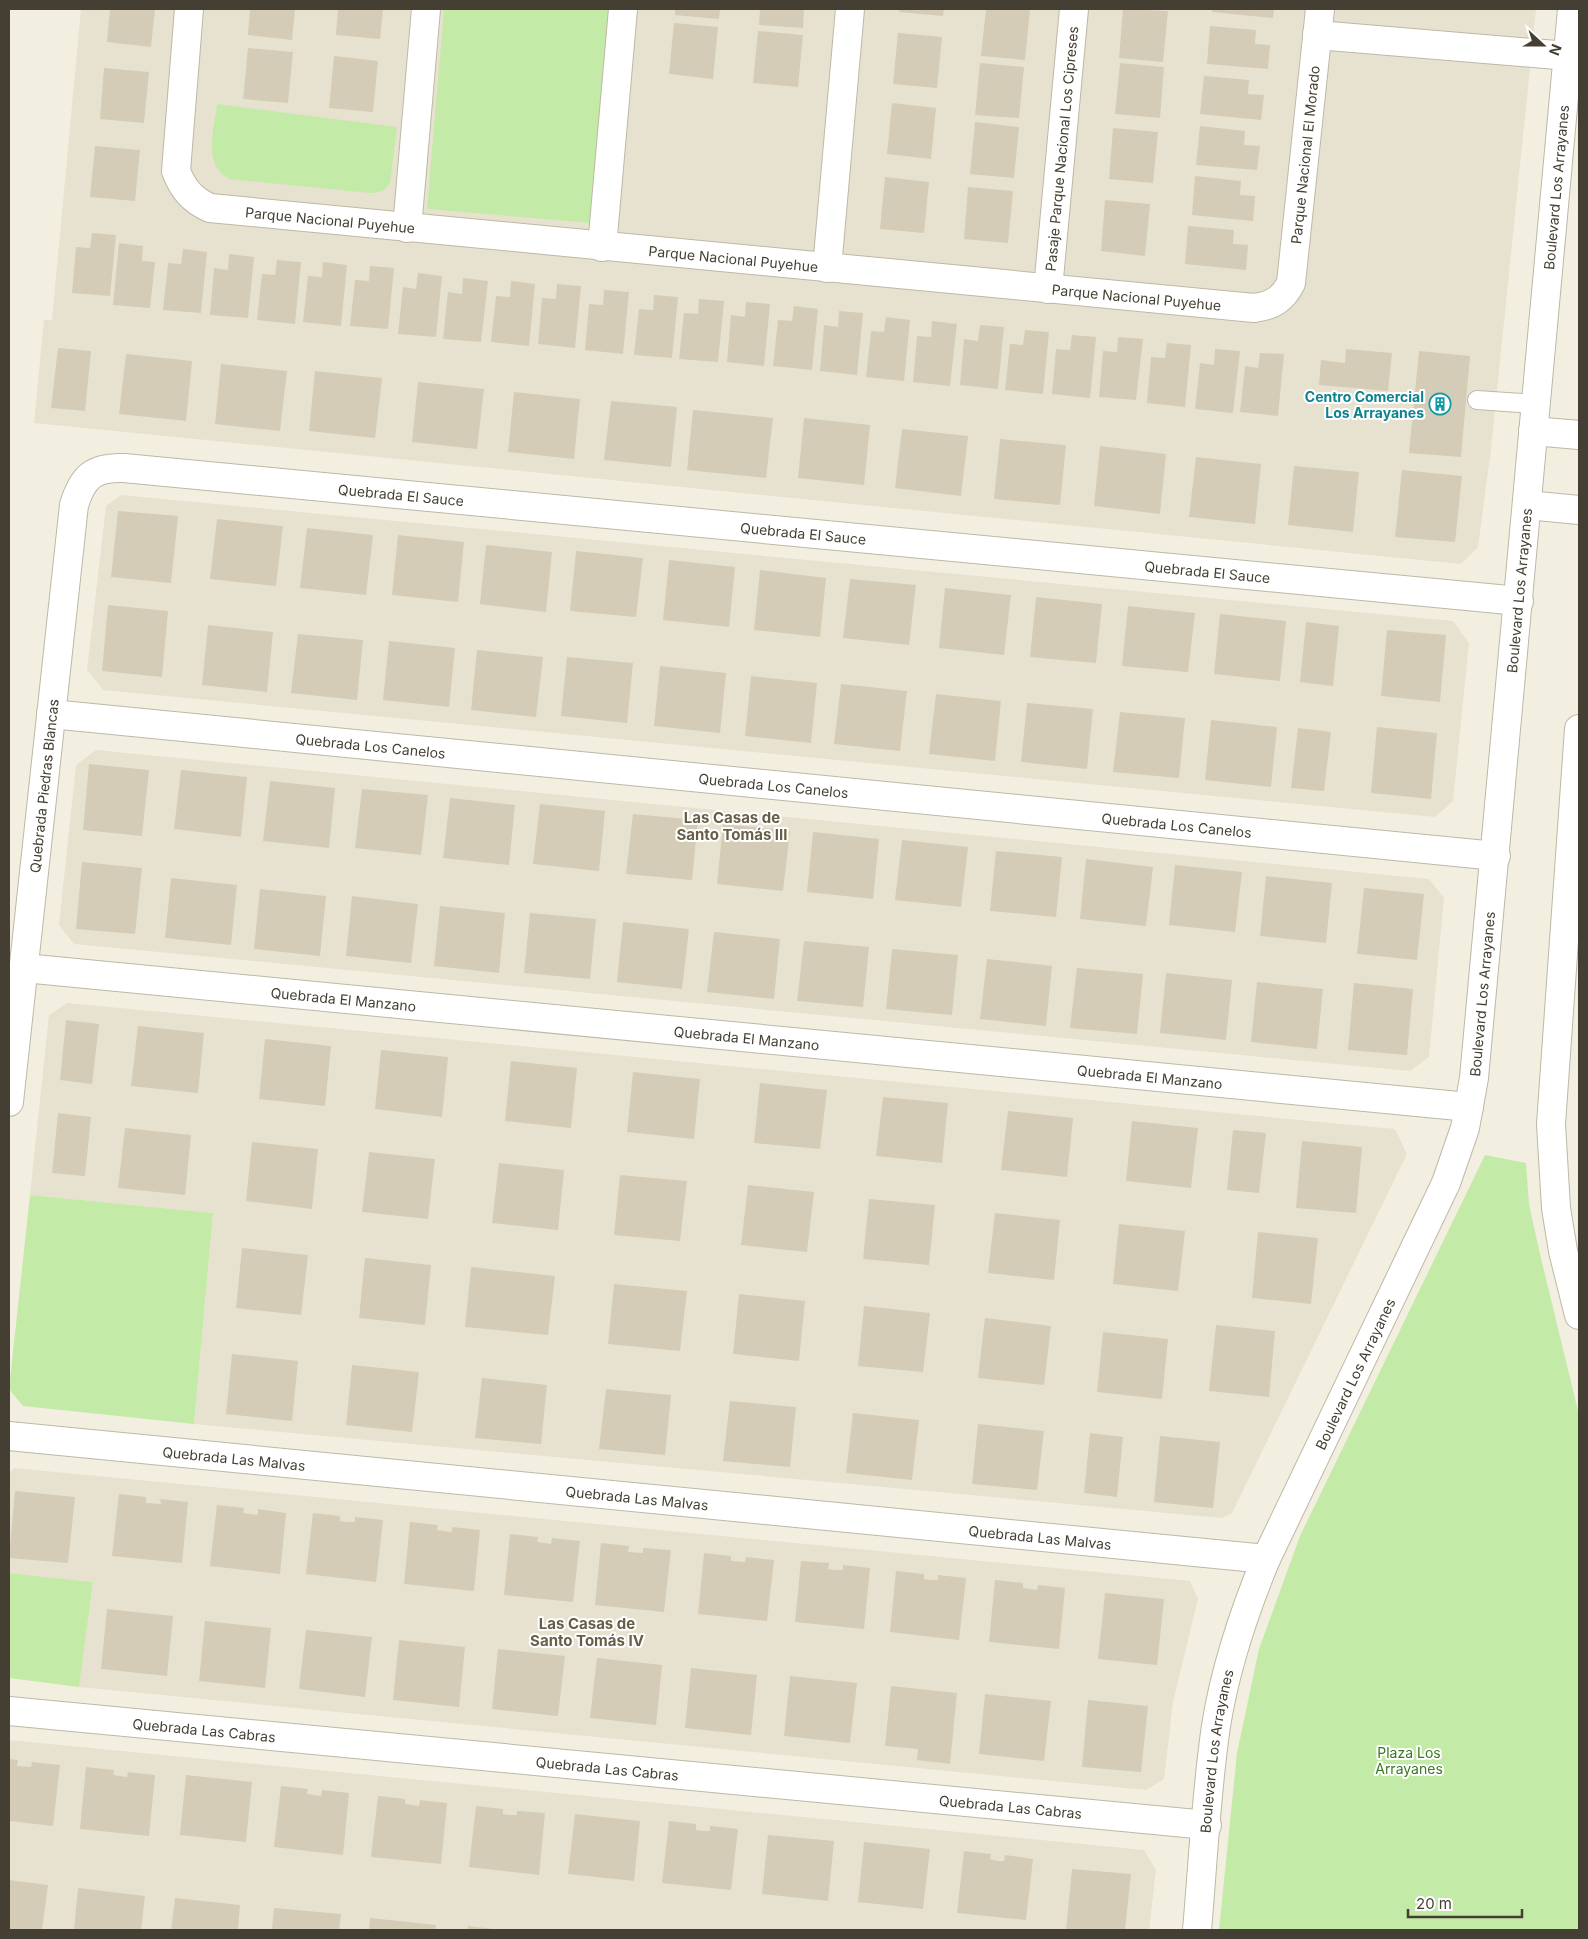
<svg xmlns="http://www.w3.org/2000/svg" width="1588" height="1939" font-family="Inter,sans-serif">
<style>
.residential{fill:#e7e2cf}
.green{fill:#c4eaa7}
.building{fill:#d4ccb6}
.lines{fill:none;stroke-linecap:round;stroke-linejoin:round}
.lane-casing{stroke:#beb8a4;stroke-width:20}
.street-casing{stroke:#beb8a4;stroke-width:30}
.lane{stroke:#fff;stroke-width:18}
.street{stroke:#fff;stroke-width:28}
.labels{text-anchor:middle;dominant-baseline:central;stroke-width:4;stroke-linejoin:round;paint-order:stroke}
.street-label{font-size:14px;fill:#443f32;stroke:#fff}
.culture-label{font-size:14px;font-weight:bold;fill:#0d838f;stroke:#fff;text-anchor:end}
.park-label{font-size:14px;fill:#397922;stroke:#fff}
.neighbourhood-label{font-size:15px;font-weight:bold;fill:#675e48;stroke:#fff}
</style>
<rect width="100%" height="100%" fill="#f2efe1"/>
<path class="residential" d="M81 9H1536L1491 449 1478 547 1461 564 34 423 44 320H52Z
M121 495 1453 621 1469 643 1453 801 1435 817 103 690 87 670 106 506Z
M96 750 1429 879 1444 898 1429 1057 1410 1071 74 944 59 925 76 765Z
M67 1003 1395 1129 1407 1154 1232 1513 1222 1518 194 1424 213 1213 30 1195 49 1015Z
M14 1468 1190 1581 1198 1599 1173 1702 1164 1779 1146 1790 79 1687 93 1582 9 1573V1473Z
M9 1740 1144 1850 1156 1870 1149 1930H9Z"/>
<path class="green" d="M444 9H609L591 223 427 209Z
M217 104 397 127 390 183C384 191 379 193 370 193L229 179C202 163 214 131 217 104Z
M1485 1155 1526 1163 1529 1204 1539 1250 1579 1415V1930H1219L1237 1753 1259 1649 1300 1536Z
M30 1195 213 1213 194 1424 23 1406 9 1389Z
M9 1573 93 1582 79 1687 9 1678Z"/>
<path class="building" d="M110 9H155L151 47 107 42Z
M250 9H295L292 40 248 35Z
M338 9H383L380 39 336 35Z
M675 9H720L719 19 675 15Z
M760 9H804L803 28 759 25Z
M900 9H944L943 16 899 12Z
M986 9H1030L1025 60 981 56Z
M1123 9 1168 11 1163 62 1119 58Z
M1212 9H1274L1273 18 1212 12Z
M674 23 718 27 713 79 669 74Z
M1210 26 1256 30 1255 44 1270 45 1268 69 1207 64Z
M758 31 803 35 798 87 753 83Z
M898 33 942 37 937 88 893 84Z
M248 48 293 52 288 103 243 99Z
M334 56 378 61 373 112 329 108Z
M980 63 1024 67 1019 118 975 115Z
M1120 63 1164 67 1160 118 1115 114Z
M104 68 149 72 144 123 100 119Z
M1204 76 1249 80 1248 94 1264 95 1261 120 1200 114Z
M892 103 936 108 931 159 887 154Z
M975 122 1019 127 1014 178 970 174Z
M1200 126 1245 131 1244 145 1260 146 1257 170 1196 165Z
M1113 128 1158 132 1153 183 1109 179Z
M95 146 140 150 135 201 90 197Z
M1195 176 1241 181 1240 195 1255 196 1253 221 1192 215Z
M885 177 929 182 924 233 880 229Z
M968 187 1013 191 1008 243 964 239Z
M1105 200 1150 204 1145 256 1101 251Z
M1188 226 1234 230 1233 244 1248 245 1246 270 1185 264Z
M92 233 116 235 110 296 72 293 76 247 90 248Z
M119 243 143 246 142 261 155 262 150 308 113 305Z
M183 249 207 252 201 313 163 310 168 263 181 264Z
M229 254 254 257 248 318 210 315 214 268 228 270Z
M277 260 301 262 295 324 257 320 262 274 275 275Z
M323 262 347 265 341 326 303 322 308 276 322 277Z
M370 266 394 268 388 329 350 326 355 280 369 281Z
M418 273 442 276 436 337 398 334 403 287 416 289Z
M463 278 488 281 481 342 443 339 448 292 462 294Z
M511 281 535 284 529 346 491 342 496 296 510 297Z
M557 284 581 286 575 348 538 344 542 298 556 299Z
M604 290 629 292 623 354 585 350 589 304 603 305Z
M654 295 678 297 672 358 634 355 639 309 653 310Z
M699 299 724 301 718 362 679 359 684 313 698 314Z
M746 302 770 304 764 366 727 362 731 315 745 317Z
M794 306 818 309 812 370 773 366 778 320 792 321Z
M839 311 863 313 857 375 820 371 824 325 838 327Z
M886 317 910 320 904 381 866 377 871 331 884 332Z
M932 321 957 324 950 386 913 382 917 336 931 337Z
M980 325 1004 327 998 389 960 385 964 339 978 341Z
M1025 330 1049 332 1043 394 1005 390 1010 344 1023 345Z
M1072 335 1096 337 1090 398 1052 394 1056 349 1070 350Z
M1118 337 1143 339 1136 400 1099 397 1103 351 1117 352Z
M1167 343 1191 345 1185 407 1147 403 1151 357 1165 358Z
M58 348 91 351 85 411 51 408Z
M1215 349 1240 351 1233 413 1195 409 1200 363 1214 365Z
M1346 349 1392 353 1388 391 1319 385 1321 360 1345 363Z
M1419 351 1470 356 1461 457 1409 453Z
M1260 353 1284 354 1278 416 1240 412 1245 366 1258 368Z
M126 354 192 361 186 421 119 414Z
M221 364 287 371 280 431 215 424Z
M315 371 382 378 375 438 309 431Z
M418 382 484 389 477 449 412 442Z
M514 392 580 399 574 459 508 452Z
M611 401 677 407 671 467 604 460Z
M693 410 773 418 766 478 687 470Z
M804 418 870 425 864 485 798 478Z
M902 429 968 436 961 496 895 488Z
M1000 439 1066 445 1060 505 994 499Z
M1100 446 1166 454 1160 514 1094 506Z
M1196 457 1261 464 1255 524 1189 517Z
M1294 466 1359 472 1353 532 1288 525Z
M1402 470 1462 476 1455 542 1395 537Z
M118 511 178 516 171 583 111 577Z
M217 519 283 526 276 586 210 579Z
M307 528 373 535 366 595 300 588Z
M398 535 464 542 458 602 392 595Z
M486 545 552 552 546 612 480 604Z
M576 551 643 558 636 617 570 611Z
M669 560 735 567 729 627 663 620Z
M760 570 826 578 820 637 754 630Z
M850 579 916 585 909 645 843 638Z
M945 588 1011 595 1004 655 939 648Z
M1036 597 1102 604 1096 663 1030 657Z
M108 605 168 611 162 677 102 671Z
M1128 606 1195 613 1188 672 1122 666Z
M1220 614 1286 621 1280 681 1214 674Z
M1306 622 1339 626 1333 686 1300 682Z
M208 625 273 632 267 692 202 685Z
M1387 630 1446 635 1440 702 1381 696Z
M298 634 363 640 357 700 291 693Z
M389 641 455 648 449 707 383 700Z
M477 650 543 657 536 717 471 710Z
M567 657 633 663 627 723 561 716Z
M660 666 726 673 720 733 654 726Z
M751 676 817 683 811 743 745 736Z
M841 684 907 691 900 751 834 744Z
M936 694 1001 701 995 761 929 754Z
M1027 703 1093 709 1087 769 1021 762Z
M1120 712 1185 718 1179 778 1113 772Z
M1211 720 1277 727 1271 787 1205 780Z
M1377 727 1437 733 1431 799 1371 793Z
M1298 728 1331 732 1324 791 1291 788Z
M89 764 149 770 142 836 83 830Z
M181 770 247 777 241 837 174 829Z
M270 781 335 788 329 848 263 841Z
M362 789 428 795 421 855 355 848Z
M450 798 515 805 509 865 443 858Z
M540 804 605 811 599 871 533 864Z
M633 814 698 820 692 880 626 874Z
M723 824 790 831 783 891 717 884Z
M813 832 879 839 873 899 807 892Z
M902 840 968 847 961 907 895 900Z
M996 851 1062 857 1056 917 990 911Z
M1086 859 1153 867 1146 926 1080 919Z
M82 862 142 868 135 934 76 929Z
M1175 865 1242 872 1235 932 1169 925Z
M1266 876 1332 883 1326 943 1260 936Z
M171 878 237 885 231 945 165 938Z
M1364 888 1424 894 1417 960 1357 954Z
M260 889 326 896 320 956 254 949Z
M352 896 418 904 411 963 346 956Z
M440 906 505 913 499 973 434 966Z
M530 913 596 919 590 979 524 973Z
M623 922 689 929 682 989 617 982Z
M714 932 780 939 774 999 707 992Z
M804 941 869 947 863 1007 797 1001Z
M892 949 958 955 952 1015 886 1009Z
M987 959 1052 966 1046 1026 980 1019Z
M1077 968 1143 974 1137 1034 1070 1028Z
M1166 973 1232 980 1226 1040 1160 1033Z
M1257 982 1323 989 1317 1049 1251 1042Z
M1354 983 1413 989 1407 1055 1348 1050Z
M66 1020 99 1024 92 1084 60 1080Z
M138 1026 204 1033 198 1093 131 1086Z
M265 1039 331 1046 325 1106 259 1099Z
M381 1050 448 1057 442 1117 375 1109Z
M511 1061 577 1068 571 1128 505 1121Z
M633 1072 700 1079 694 1139 627 1132Z
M760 1083 827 1090 820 1149 754 1143Z
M883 1097 948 1103 942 1163 876 1156Z
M1008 1111 1073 1118 1067 1177 1001 1170Z
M58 1113 91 1117 85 1176 52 1173Z
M1132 1121 1198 1128 1191 1188 1126 1181Z
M125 1128 191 1135 185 1195 118 1188Z
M1233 1130 1266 1133 1259 1193 1227 1190Z
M1302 1141 1362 1147 1356 1213 1296 1208Z
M252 1142 318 1149 312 1209 246 1201Z
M369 1152 435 1159 428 1219 362 1212Z
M499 1163 564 1170 558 1230 492 1223Z
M620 1175 687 1181 680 1241 614 1235Z
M748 1185 814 1192 807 1252 741 1245Z
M869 1199 935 1205 929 1265 863 1259Z
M995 1213 1060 1220 1054 1280 988 1273Z
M1119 1224 1185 1231 1178 1291 1113 1284Z
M1258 1232 1318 1238 1311 1304 1252 1298Z
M242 1248 308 1255 301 1315 236 1308Z
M365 1258 431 1265 425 1325 359 1318Z
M471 1267 555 1276 548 1335 465 1327Z
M614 1284 687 1291 680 1351 608 1344Z
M739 1294 805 1301 799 1361 733 1354Z
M864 1306 930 1313 923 1372 858 1366Z
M985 1318 1051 1326 1044 1385 978 1378Z
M1216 1325 1275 1331 1269 1397 1209 1391Z
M1103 1332 1168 1339 1162 1399 1097 1392Z
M232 1354 298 1361 292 1421 226 1414Z
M352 1365 419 1372 412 1432 346 1425Z
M482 1378 547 1385 541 1444 475 1438Z
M606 1389 671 1395 665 1455 599 1449Z
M730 1401 796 1407 790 1467 723 1461Z
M853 1413 919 1420 912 1480 846 1473Z
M978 1424 1044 1431 1037 1490 972 1484Z
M1090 1433 1123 1437 1117 1497 1084 1493Z
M1160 1436 1220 1442 1213 1508 1154 1502Z
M15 1491 75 1497 68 1563 9 1558Z
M119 1494 146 1497V1503L161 1504 160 1499 188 1502 182 1563 112 1556Z
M217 1505 244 1508 243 1513 258 1515V1509L286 1513 280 1574 210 1566Z
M313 1513 340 1516V1521L347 1522H355V1517L383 1520 376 1582 306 1574Z
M410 1522 438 1525 437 1530 444 1531 452 1532V1527L480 1530 474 1591 404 1584Z
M510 1534 538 1537 537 1542 551 1544 552 1538 580 1541 573 1602 504 1595Z
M601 1543 629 1546 628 1552 643 1553V1548L671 1550 664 1612 595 1605Z
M704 1553 731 1556V1561L745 1562 746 1557 774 1560 767 1621 698 1614Z
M801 1561 829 1563 828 1569 835 1570H843V1565L870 1568 864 1629 795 1622Z
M896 1571 924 1574V1579L931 1580H938V1575L966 1578 959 1640 890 1632Z
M995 1580 1023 1583V1588L1037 1590 1038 1585 1065 1588 1059 1649 989 1642Z
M1105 1593 1164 1599 1157 1665 1098 1659Z
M107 1609 173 1616 167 1676 101 1669Z
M205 1621 271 1628 265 1688 199 1681Z
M306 1630 372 1637 365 1697 299 1689Z
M399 1640 465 1647 459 1707 393 1700Z
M498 1649 565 1656 558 1716 492 1709Z
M597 1658 662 1665 656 1725 590 1718Z
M691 1668 757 1675 751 1735 685 1728Z
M790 1676 857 1683 850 1743 784 1736Z
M891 1686 957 1693 950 1764 917 1760 918 1749 885 1746Z
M985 1694 1051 1701 1044 1761 979 1754Z
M1088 1700 1148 1706 1141 1772 1082 1767Z
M9 1759 18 1760 17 1766 31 1767 32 1762 60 1765 53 1826 9 1821Z
M86 1767 114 1770 113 1775 127 1777 128 1772 155 1775 149 1836 80 1829Z
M186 1775 252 1782 246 1842 180 1835Z
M281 1786 308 1789 307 1794 321 1796 322 1790 349 1793 343 1855 274 1847Z
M378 1796 405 1799V1804L419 1806 420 1800 447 1803 441 1864 371 1857Z
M476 1806 503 1809V1814L510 1815H517V1811L545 1813 539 1875 469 1867Z
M575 1814 640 1821 634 1881 568 1874Z
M669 1821 696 1824V1830L703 1831H710V1826L738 1829 731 1890 662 1883Z
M768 1835 834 1841 828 1901 762 1894Z
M864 1842 930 1849 923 1909 858 1902Z
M964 1851 991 1854 990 1859 998 1861H1004L1005 1855 1033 1859 1026 1920 957 1913Z
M1072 1869 1131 1874 1125 1930H1066Z
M9 1880 48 1885 42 1930H9Z
M78 1888 145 1896 141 1930H74Z
M175 1898 240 1905 238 1930H171Z
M274 1908 341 1914 339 1930H272Z
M370 1918 436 1925 435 1930H369Z
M468 1926 493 1929V1930H467Z"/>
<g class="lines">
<g class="lane-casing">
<path id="lane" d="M1477 400 1535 404"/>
</g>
<g class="street-casing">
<g id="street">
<path id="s1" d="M189 9 176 171C183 189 192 200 210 208L1254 308C1272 306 1283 299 1291 283L1320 9"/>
<path d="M1317 35 1568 56"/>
<path d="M407 228 426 9"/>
<path d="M602 247 623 9"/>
<path d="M827 268 850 9"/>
<path id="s2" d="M1048 289 1074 9"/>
<path d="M1533 431 1579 435"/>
<path d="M1527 505 1579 510"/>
<path id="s3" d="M51 714 1496 856"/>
<path d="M1579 729 1551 1124 1556 1208 1563 1251 1579 1315"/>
<path id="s4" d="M24 968 1469 1107"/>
<path id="s5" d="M9 1102 74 505C83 476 94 467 124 468L1519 601"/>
<path id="s6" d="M9 1436 1266 1559"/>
<path id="s7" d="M9 1711 1207 1825"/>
<path id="s8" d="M1197 1930C1203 1863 1206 1793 1216 1726 1225 1669 1244 1612 1266 1559L1446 1183 1465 1128 1474 1078 1572 9"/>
</g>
</g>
<use href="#lane" class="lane"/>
<use href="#street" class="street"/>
</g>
<defs>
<g id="building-ring" transform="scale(1.125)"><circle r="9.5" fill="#fff" stroke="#0f9aa8" stroke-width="1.5"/><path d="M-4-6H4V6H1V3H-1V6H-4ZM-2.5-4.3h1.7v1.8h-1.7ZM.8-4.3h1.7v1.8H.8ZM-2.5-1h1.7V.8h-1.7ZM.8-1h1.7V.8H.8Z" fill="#0f9aa8"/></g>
</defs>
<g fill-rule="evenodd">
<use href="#building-ring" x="1440" y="404"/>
</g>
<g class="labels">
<g class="street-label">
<text stroke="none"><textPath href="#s2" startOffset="141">Pasaje Parque Nacional Los Cipreses</textPath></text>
<text stroke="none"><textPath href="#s1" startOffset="1439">Parque Nacional El Morado</textPath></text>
<text stroke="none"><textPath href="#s8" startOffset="1800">Boulevard Los Arrayanes</textPath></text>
<text stroke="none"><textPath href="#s1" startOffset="335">Parque Nacional Puyehue</textPath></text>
<text stroke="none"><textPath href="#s1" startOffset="740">Parque Nacional Puyehue</textPath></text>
<text stroke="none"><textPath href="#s1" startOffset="1145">Parque Nacional Puyehue</textPath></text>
<text stroke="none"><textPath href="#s5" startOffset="948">Quebrada El Sauce</textPath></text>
<text stroke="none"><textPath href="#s5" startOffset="1352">Quebrada El Sauce</textPath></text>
<text stroke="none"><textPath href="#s5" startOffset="1758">Quebrada El Sauce</textPath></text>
<text stroke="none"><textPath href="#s8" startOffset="1395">Boulevard Los Arrayanes</textPath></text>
<text stroke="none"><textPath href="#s3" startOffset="321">Quebrada Los Canelos</textPath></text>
<text stroke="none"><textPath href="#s3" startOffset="726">Quebrada Los Canelos</textPath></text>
<text stroke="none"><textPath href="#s5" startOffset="318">Quebrada Piedras Blancas</textPath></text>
<text stroke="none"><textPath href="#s3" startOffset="1131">Quebrada Los Canelos</textPath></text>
<text stroke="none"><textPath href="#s8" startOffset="990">Boulevard Los Arrayanes</textPath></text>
<text stroke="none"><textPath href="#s4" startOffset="321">Quebrada El Manzano</textPath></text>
<text stroke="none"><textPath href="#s4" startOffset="726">Quebrada El Manzano</textPath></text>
<text stroke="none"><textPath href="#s4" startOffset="1131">Quebrada El Manzano</textPath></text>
<text stroke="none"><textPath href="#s8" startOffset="585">Boulevard Los Arrayanes</textPath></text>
<text stroke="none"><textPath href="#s6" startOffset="226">Quebrada Las Malvas</textPath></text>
<text stroke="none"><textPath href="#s6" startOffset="631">Quebrada Las Malvas</textPath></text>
<text stroke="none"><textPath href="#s6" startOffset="1036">Quebrada Las Malvas</textPath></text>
<text stroke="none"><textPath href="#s7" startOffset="196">Quebrada Las Cabras</textPath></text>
<text stroke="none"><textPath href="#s8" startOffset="180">Boulevard Los Arrayanes</textPath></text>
<text stroke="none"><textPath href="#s7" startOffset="601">Quebrada Las Cabras</textPath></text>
<text stroke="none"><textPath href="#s7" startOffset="1006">Quebrada Las Cabras</textPath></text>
</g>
<g class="culture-label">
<text x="1424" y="396">Centro Comercial<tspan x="1424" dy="16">Los Arrayanes</tspan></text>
</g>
<g class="park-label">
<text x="1409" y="1752">Plaza Los<tspan x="1409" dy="16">Arrayanes</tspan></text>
</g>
<g class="neighbourhood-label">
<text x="732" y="817">Las Casas de<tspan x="732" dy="17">Santo Tomás III</tspan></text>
<text x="587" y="1623">Las Casas de<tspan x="587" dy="17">Santo Tomás IV</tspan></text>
</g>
</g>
<rect width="1588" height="1939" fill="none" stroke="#443f32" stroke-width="20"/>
<g transform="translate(1543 45) rotate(111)" stroke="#ffffff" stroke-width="4" paint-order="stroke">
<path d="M0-4L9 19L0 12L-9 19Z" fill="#443f32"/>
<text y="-8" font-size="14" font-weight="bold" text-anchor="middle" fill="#443f32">N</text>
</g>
<path d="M1408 1909v8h114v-8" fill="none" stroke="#443f32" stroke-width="2.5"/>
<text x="1416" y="1909" font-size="15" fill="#443f32" stroke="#ffffff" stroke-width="4" paint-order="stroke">20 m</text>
</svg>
